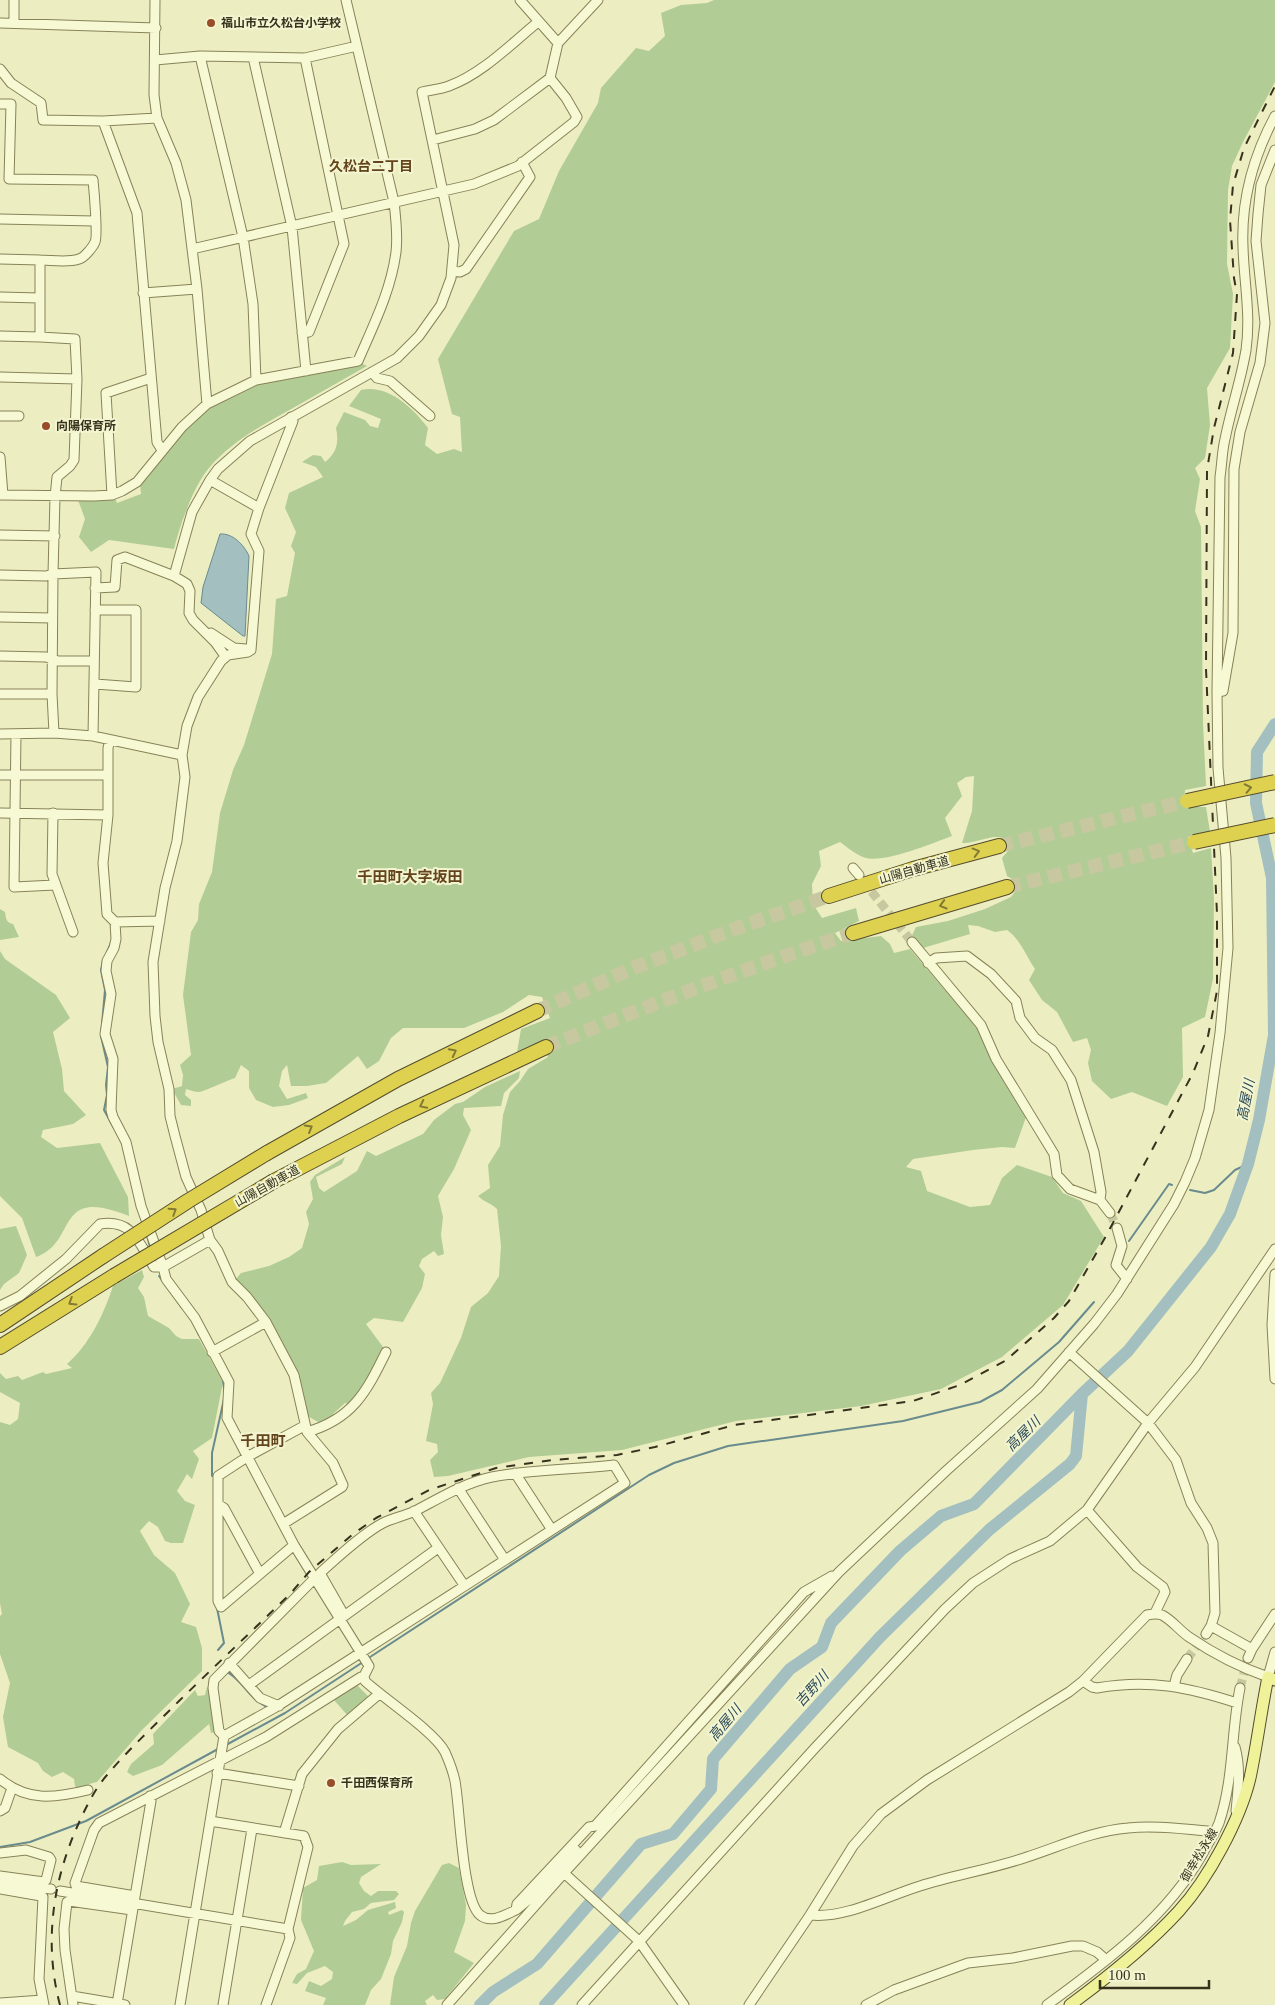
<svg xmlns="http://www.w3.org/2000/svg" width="1275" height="2005" font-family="'Times New Roman','Noto Sans JP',serif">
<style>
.green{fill:#b2cc95}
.water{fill:#a3bfc0;stroke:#6a8b8e}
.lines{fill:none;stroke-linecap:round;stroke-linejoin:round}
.stream{stroke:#6a8b8e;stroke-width:2}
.river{stroke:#a3bfc0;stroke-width:12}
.minor-tunnel{stroke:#c8c8a0;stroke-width:9;stroke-dasharray:9 4.5;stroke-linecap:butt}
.highway-tunnel{stroke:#c8c8a0;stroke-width:14;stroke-dasharray:14 7;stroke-linecap:butt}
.minor-casing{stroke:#878258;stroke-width:11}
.major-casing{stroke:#554d2d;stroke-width:13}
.highway-casing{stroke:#554d2d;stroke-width:16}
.minor{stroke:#f7f9d4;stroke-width:9}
.major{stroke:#eff298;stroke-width:11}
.highway{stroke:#dfd150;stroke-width:14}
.rail{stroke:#37321d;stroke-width:2;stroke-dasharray:9 9;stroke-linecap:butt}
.highway-bridge-casing{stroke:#554d2d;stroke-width:16;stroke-linecap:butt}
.highway-bridge{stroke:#dfd150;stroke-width:14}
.oneway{stroke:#837a34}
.poi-dot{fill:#974d28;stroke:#f3f5d0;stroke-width:2}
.labels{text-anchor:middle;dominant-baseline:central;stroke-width:4;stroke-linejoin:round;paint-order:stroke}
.poi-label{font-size:12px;font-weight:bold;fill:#37321d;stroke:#f3f5d0;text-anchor:start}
.street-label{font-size:12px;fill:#37321d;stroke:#f3f5d0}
.neighbourhood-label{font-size:14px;font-weight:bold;fill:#64441c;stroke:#f3f5d0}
.water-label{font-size:14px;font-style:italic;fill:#2c4b57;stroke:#f3f5d0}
.quarter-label{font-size:15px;font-weight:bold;fill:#64441c;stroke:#f3f5d0}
</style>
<rect width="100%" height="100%" fill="#eceec1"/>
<path class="green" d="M714 0H1275V82L1243 142 1232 166 1228 190 1227 264 1233 294 1230 348 1207 388 1210 425 1205 458 1195 468 1200 479 1195 511 1201 527 1203 723 1206 786 1185 790 1184 807H1206L1210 832 1188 837 1193 853 1211 848 1214 899 1213 979 1205 1017 1182 1028 1183 1077 1167 1106 1132 1092 1111 1099 1092 1081 1088 1063 1091 1050 1087 1038 1073 1042 1057 1012 1042 1000 1029 980 1035 969C1026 956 1020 939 1007 930L995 932 978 926 968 925 970 934 923 948 916 940 907 946 916 927 948 921 985 909 1011 897 1017 889V882L1007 876 1002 858 1013 845C1010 843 1006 839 1003 838 990 834 976 844 962 843L972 811 974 776 966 777 957 783 962 796 945 818 952 836C933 843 881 865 863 857 855 854 847 847 840 842L819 851 821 866 812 884 813 904 822 918 856 908 859 921 835 933 841 941 881 936 890 944 894 953 910 949 977 1028 992 1061 1026 1117 1015 1148 1002 1147 973 1150 913 1159 906 1167 921 1171 927 1191 970 1207 990 1205 1002 1178 1017 1165 1052 1177 1063 1193 1081 1201 1104 1237 1063 1305 1002 1357 941 1389 861 1406 736 1421 622 1450 529 1457 448 1476 434 1477 430 1460 438 1452 437 1444 426 1441 433 1404 431 1393 440 1383 461 1338 471 1307 488 1293 499 1276 501 1246 497 1209C491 1203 484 1202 478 1196L490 1188 488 1165 500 1146 503 1115 510 1092 520 1081 528 1069 548 1057 544 1044 517 1052 521 1029 550 1018 542 997 529 995 503 1012 464 1028H403L391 1038 379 1061 367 1069 358 1056 326 1083 307 1086H291L287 1065 282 1071 279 1086 287 1099 306 1093 308 1098 289 1105 273 1107 256 1100 249 1088V1071L241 1065 235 1078C228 1080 203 1092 199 1092 195 1092 190 1090 186 1089L185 1095 191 1100V1106L181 1105 172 1089 182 1086 183 1075 180 1065 191 1055 183 995 191 932 198 920 199 904 212 872 220 813 233 770 244 745 272 654 276 599 287 596 295 553 291 546 296 532 285 508 289 493 323 477 316 467 302 462 313 455 321 456 325 462C337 453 339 442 336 428L344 412 365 420 370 426 378 428 381 419 349 406 361 390C388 384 413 408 428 428L425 445 437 454 454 449 462 452 460 417 452 414 438 359 514 231 539 219 559 171 598 103 601 88 636 48 649 51 665 36 661 13 681 5 707 3Z
M363 364 367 366C342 380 318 394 293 408 263 425 232 441 209 468 193 487 180 525 174 549L109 540 91 552 79 537 85 519 78 500 115 498 117 503 141 494 140 484C163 456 186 424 216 404 257 377 316 373 363 364Z
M0 909 5 912C6 918 6 923 13 924L19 937 0 940Z
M0 951 5 959 56 995 70 1018 53 1032 62 1069 64 1091 86 1115 73 1124 43 1130 41 1137 57 1148 100 1143 128 1197 129 1216C53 1185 79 1242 36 1257L22 1218 0 1196Z
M520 1071 519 1078 504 1093 501 1106 464 1108 463 1115 471 1130 454 1169 438 1196 443 1217 441 1235 444 1254 438 1256 434 1251 422 1259 419 1266 425 1274 422 1288 403 1322 374 1318 366 1324 383 1347 368 1383 351 1404 345 1403 333 1414 334 1418 322 1424 309 1417 305 1412 268 1320 255 1299 235 1280 241 1273 269 1266 289 1257 302 1248 309 1224 306 1212 313 1199 310 1182 315 1175 345 1157 342 1164 316 1177 319 1188 324 1192 357 1171 367 1151 376 1156 423 1134 434 1120 455 1104 463 1102 485 1087Z
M16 1226 27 1255 19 1273 4 1284 0 1290V1229Z
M142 1270 144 1277 138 1288 144 1297 148 1316 169 1328 176 1336 182 1339H199L223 1382 212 1438 193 1451 199 1459 192 1479 187 1474 177 1491 185 1501 195 1505 183 1543H171L165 1541 158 1527 149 1521 140 1531 154 1555 175 1573 190 1604 181 1622 196 1627 202 1648V1671L142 1730 97 1782 89 1784 88 1789 79 1792 75 1786 74 1779 63 1772 52 1777 43 1771 38 1763 8 1747 3 1717 10 1683 0 1654V1616L2 1614 0 1603V1422L10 1425 18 1419 20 1403 0 1392V1373L6 1379 18 1376 22 1380 43 1372 46 1374 72 1368 67 1364C89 1345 104 1314 113 1286Z
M357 1685 370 1698 348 1716 334 1700Z
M207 1687 211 1689 215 1732 211 1733 209 1724 162 1765 133 1776 127 1772 131 1764 154 1744 153 1734 195 1690 198 1696 205 1695Z
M342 1862 351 1865 381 1864 361 1877 359 1883 364 1891 371 1896 378 1891H396L399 1894 394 1900 371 1903 364 1909 352 1912 345 1921 343 1926 356 1920 368 1910 395 1902 396 1908 388 1912 389 1915 402 1910 404 1912 402 1922 393 1941 391 1954 381 1979 371 1990 365 2005H323L326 1998 305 1991 309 1981 321 1986 332 1979 333 1972 325 1966 307 1973 297 1984 292 1983 297 1974 306 1969 314 1951 301 1920 303 1888 317 1880 319 1866Z
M449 1863 459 1868 466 1905 465 1921 454 1952 474 1963 445 1999 437 2000 433 1995 425 2001 427 2005H390L394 1977 407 1946 411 1923 415 1911 442 1865Z"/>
<path class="water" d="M220 534C233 533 244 545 249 556L245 636H243L201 603 203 587Z"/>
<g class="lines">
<path class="stream" d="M107 952 111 943
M103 961 101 970 105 990 101 1036 108 1067 106 1085 107 1095 104 1110 114 1128
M1190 1190 1205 1193 1214 1190 1235 1170 1248 1164
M147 1235 150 1247
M1129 1241 1169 1184 1172 1185
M159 1276 182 1308
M195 1326 199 1335
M223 1379 224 1389
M212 1476V1453L224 1399
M214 1491V1531
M217 1608 224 1643 218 1650
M367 1659 649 1475 674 1463 728 1446 903 1421 980 1402 1002 1390 1059 1342 1094 1302
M227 1672C242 1679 248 1698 267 1707
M226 1745 285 1713 363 1662
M0 1847 30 1842 86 1821 218 1749"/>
<path class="river" d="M480 2005 493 1992 537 1964 641 1844 673 1834 711 1789 713 1759 790 1669 822 1647 831 1623 900 1551 941 1516 974 1504 1082 1394 1128 1351 1211 1247 1230 1214 1248 1164 1259 1120 1274 1035 1272 878 1256 803 1257 752 1275 724
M545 2005 880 1637 989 1530 1070 1464 1076 1456 1082 1394"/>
<path class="minor-tunnel" d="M863 881 912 942
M1110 1213 1117 1228
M1187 1659 1206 1634
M1240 1688 1248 1658"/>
<path class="highway-tunnel" d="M999 846 1187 801
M1007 887 1194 842
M537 1011 636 967 740 927 829 896
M546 1047C647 1006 749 967 853 933"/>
<g class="minor-casing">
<path id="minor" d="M155 0 154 95 157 118 176 163 186 200 197 289 207 404
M520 0 558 43
M0 23 156 28
M14 23V0
M200 56 243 237 253 304 256 380
M253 57 292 227 306 371
M155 60 200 56 305 58 357 46
M0 69 11 83 41 103 43 120 103 121 157 118
M0 104H11L9 179 93 180C94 190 98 236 95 242 93 247 84 258 79 259 68 263 51 260 40 260V337L75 339 77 379 74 460 70 466 57 477 55 497 53 574 46 576 0 575
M103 121 137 213 157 442 162 450
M433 140 475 129 494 120 550 78
M0 219 94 221
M192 249 474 184 518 166 574 122 577 117 566 98 550 78 558 43 598 0
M0 259 40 260
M452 271 460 272 466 269 530 177 522 162
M143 293 197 289
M0 297 39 298
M302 333 309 332 344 244 305 58
M0 336 40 337
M372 372 377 378 390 381 430 416
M0 377 77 379
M0 416H19
M0 457 3 495
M210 480 259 508
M0 495 94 496 112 495 122 491 137 482 182 427 207 404 256 380 358 361C373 326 391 291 396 252 398 236 396 219 394 202L346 0
M112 495 106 393 151 378
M0 535 55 536
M174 576 192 512 210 480 218 469 250 441 397 358 419 336 441 305 451 278 454 245 422 92C431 90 441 89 449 86 482 74 511 44 538 22
M95 588 115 587 117 560 125 557 174 576 187 584 190 591 189 613 193 620 215 642 225 656
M0 617 52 618
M211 633 234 648 246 649
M251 650 248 652 228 655 221 661 198 697 187 726 182 755 185 777 177 841 165 888 153 962 155 1016 158 1042 169 1089 170 1116 175 1136 186 1177 201 1210 210 1240 218 1251 232 1282 247 1297 266 1322 294 1375 307 1432 333 1463 343 1485 342 1487 283 1524
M251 650 259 551 251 534 259 508 293 421 291 417
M0 656 46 657 58 661H94
M95 684 136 687V610H95
M1217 692 1223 691 1233 633 1234 469 1240 432 1260 363 1265 323 1256 241 1258 214 1261 185 1275 150
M0 694H52L54 733
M52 694 53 574 96 572 93 736
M0 734 54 733 93 736 182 755
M16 734 14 887 55 885
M110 740 108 748V815L103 863 107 914 115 922 116 939 114 948 107 961 106 971 111 994 105 1034 113 1059 111 1110 113 1117 126 1142 141 1206 163 1267 166 1279 195 1318 229 1382 227 1418 294 1545 369 1666 364 1676 365 1681C384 1699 435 1732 445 1752 449 1761 453 1771 455 1781 460 1807 462 1900 480 1915 491 1924 505 1915 516 1910L517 1904 589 1827 595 1826 804 1592 832 1576
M0 775H107
M0 813 108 815
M53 813 52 874 73 932
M853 868 859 875
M115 922 160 921
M912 942 981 1025 996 1059 1054 1154 1057 1175 1070 1189 1100 1200 1110 1213
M928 963 936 958 967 956 991 974 1016 1001 1020 1018 1035 1038 1052 1050 1071 1080 1094 1152 1101 1192 1100 1200
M1117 1228 1122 1246 1116 1265 1127 1279
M1275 1274 1272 1325 1275 1379
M0 1306 20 1296 66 1259 100 1224C133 1219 139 1243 154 1267H163L210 1240
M212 1352 266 1322
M1069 1352 1148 1423 1176 1460 1191 1503 1207 1528 1213 1543 1215 1613 1211 1626 1206 1634
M307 1432C352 1419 366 1393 386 1352
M515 1473 552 1530
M458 1488 505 1560
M218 1504 224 1508 260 1574
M1087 1510 1137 1567 1163 1587 1165 1592 1155 1613
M414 1511 464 1585
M294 1545 221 1607 218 1601V1476L247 1457 304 1426
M1211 1626 1252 1649
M1248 1658 1252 1649 1275 1614
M229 1663 260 1698 279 1706
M1083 1681 1092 1687 1097 1688C1149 1679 1188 1687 1237 1703
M249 1685 438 1548
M1174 1686 1177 1675 1187 1659
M224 1736 219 1731 213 1688 214 1680 314 1579
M1235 1747C1241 1768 1238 1790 1236 1811
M217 1773 299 1786
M0 1779C28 1802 55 1798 88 1790
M0 1811 5 1808 12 1788
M210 1821 304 1836 308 1847 288 1929 290 1938 266 2005
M284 1833 302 1774 338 1729 379 1694
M0 1853 26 1850 49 1857 51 1860 46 1880 44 1882 0 1876
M559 1869 576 1850
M0 1882 51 1889
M0 1889 41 1896 43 1897 39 1979 44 2005
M60 1891 288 1929
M135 1896 76 1886 75 1883 94 1830 99 1823 266 1737 361 1677 364 1676
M516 1910 533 1896 559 1869 564 1873 839 1572 946 1471 1037 1389 1094 1324 1117 1294 1174 1204 1185 1182 1195 1158 1209 1110 1220 1033 1228 948 1226 858 1218 768 1217 692 1220 477C1222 464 1222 451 1225 439 1231 409 1241 380 1246 350 1251 315 1244 282 1243 247 1241 201 1253 157 1275 116
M810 1915C845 1919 887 1896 920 1886 955 1875 992 1869 1027 1857 1061 1846 1092 1831 1128 1828 1155 1825 1182 1829 1208 1831L1214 1834
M72 1996 125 2005
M0 2003 43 2000
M117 2004 151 1801 150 1796
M73 2005 65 1950 64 1929 67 1902 69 1901 132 1910
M180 2005 224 1736 276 1707 625 1483 614 1465C573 1470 532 1469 492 1477 464 1483 440 1498 415 1511 404 1516 393 1518 383 1523 362 1534 337 1558 320 1573L344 1615
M223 2005 252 1829
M447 2005 564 1873 639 1941 684 2005
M582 2005 814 1749 945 1609 973 1583 1010 1559 1050 1541 1087 1510 1148 1423 1195 1367 1275 1249
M749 2005 810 1915 853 1846 881 1814 927 1780 1069 1692 1083 1681 1147 1615C1152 1614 1157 1613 1162 1615 1172 1620 1180 1631 1189 1637 1214 1654 1239 1667 1268 1677L1275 1652
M866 2005 894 1990 968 1963 1013 1958 1072 1946H1083L1097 1952 1105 1959
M1047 2005C1106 1962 1167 1917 1203 1853 1208 1843 1215 1833 1219 1823 1234 1779 1231 1732 1240 1688"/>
</g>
<g class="major-casing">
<path id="major" d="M1070 2005C1108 1977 1147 1946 1179 1911 1208 1879 1240 1820 1250 1778 1257 1745 1261 1711 1268 1677L1275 1680"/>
</g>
<g class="highway-casing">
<path id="highway" d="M829 896 913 869 999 846
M853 933 1007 887
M267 1153 398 1079 537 1011
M274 1181 399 1116 546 1047
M0 1325 103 1256
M0 1347 114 1276"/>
</g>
<use href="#minor" class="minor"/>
<use href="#major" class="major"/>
<use href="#highway" class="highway"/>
<path class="rail" d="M60 2005C44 1945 52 1884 77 1827 85 1809 94 1790 107 1775 129 1749 155 1725 179 1701 216 1665 254 1629 291 1593L309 1572 353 1534 376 1518 429 1490 496 1468 553 1460 617 1455 655 1447 734 1425 913 1401 960 1385 1005 1361 1054 1318 1069 1301 1106 1236 1193 1073 1208 1036 1217 991V914L1206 669 1207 470 1214 428 1233 353 1237 294 1234 278 1230 220 1233 185 1244 148 1275 86"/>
<g class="highway-bridge-casing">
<path id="highway-bridge" d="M1187 801 1275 782
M1194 842 1275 825
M103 1256 188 1201 267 1153
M114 1276 274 1181"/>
</g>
<use href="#highway-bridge" class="highway-bridge"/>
</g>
<defs><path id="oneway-chevron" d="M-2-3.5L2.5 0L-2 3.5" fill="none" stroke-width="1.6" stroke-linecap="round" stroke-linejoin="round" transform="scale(1.25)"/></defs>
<g class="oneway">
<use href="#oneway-chevron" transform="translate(1248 788) rotate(-12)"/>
<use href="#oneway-chevron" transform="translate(976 852) rotate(-15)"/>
<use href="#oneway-chevron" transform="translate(943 905) rotate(164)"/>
<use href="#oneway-chevron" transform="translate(453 1052) rotate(-27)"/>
<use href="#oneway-chevron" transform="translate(423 1105) rotate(154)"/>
<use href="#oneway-chevron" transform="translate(309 1128) rotate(-30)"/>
<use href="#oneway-chevron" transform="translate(173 1211) rotate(-33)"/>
<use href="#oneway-chevron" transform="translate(72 1302) rotate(148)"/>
</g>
<g class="poi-dot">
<circle cx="211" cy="23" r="5"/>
<circle cx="46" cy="426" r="5"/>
<circle cx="331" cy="1783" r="5"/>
</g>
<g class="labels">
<g class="poi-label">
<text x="221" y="23">福山市立久松台小学校</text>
<text x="56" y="426">向陽保育所</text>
<text x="341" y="1783">千田西保育所</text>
</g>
<g class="street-label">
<text transform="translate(914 870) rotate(-16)">山陽自動車道</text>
<text transform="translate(267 1186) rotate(-29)">山陽自動車道</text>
<text transform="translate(1199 1855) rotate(-59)">御幸松永線</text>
</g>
<g class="neighbourhood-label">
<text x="371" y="166">久松台二丁目</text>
</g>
<g class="water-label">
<text transform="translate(1246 1100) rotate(-79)">高屋川</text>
<text transform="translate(1023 1434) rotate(-45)">高屋川</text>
<text transform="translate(812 1689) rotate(-48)">吉野川</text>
<text transform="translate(725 1723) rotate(-50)">高屋川</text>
</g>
<g class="quarter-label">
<text x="410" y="877">千田町大字坂田</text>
<text x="263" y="1441">千田町</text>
</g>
</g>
<path d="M1100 1980v8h109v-8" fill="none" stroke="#37321d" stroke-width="2.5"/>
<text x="1108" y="1980" font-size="15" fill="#37321d" stroke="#f3f5d0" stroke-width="4" paint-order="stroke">100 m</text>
</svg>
